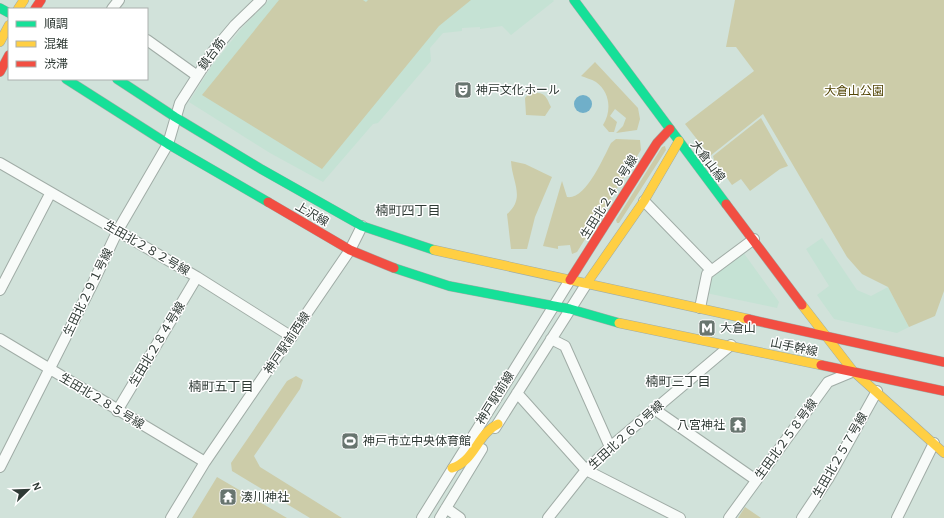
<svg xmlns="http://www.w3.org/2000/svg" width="944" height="518" font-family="'Alegreya Sans','Noto Sans JP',sans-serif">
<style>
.built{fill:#c5e2d4}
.green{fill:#cccca9}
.water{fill:#70afc9}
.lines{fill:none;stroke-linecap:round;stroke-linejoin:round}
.street-casing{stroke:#a0aca6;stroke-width:12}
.fast-casing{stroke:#a0aca6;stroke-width:10}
.slow-casing{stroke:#a0aca6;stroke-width:10}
.jam-casing{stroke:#a0aca6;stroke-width:10}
.street{stroke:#f8fbf9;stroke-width:10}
.fast{stroke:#16e098;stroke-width:9}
.slow{stroke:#ffcf43;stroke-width:9}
.jam{stroke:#f24e42;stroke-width:9}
.labels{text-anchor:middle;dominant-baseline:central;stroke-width:3;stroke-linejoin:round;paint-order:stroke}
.street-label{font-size:12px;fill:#2f3a35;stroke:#fff}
.poi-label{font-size:12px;fill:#2f3a35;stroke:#fff;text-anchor:start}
.park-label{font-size:12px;fill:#524505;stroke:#fff}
.neighbourhood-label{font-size:13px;fill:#2f3a35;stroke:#fff}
</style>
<rect width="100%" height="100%" fill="#d1e2da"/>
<path class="built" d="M269 0H553L554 1 511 35 502 26 480 29V27L462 28V31L443 33 430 48 431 61 378 123 373 124 323 182 270 153 189 102 211 67 241 29Z
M822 238 857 290 871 296 888 287 909 327 897 333 834 319 817 295 829 286 806 249Z
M743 252 779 302 777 308 706 293 709 277Z"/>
<path class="green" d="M279 0H363L366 2 368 0H471L439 26 322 169 202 95Z
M735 0H944V291L935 316 909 327 888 287 862 274 847 257 763 114 710 156 685 124 754 71 736 47H726Z
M595 62 638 108 640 119 637 130 616 133 623 126 626 118 615 109 610 116 617 122 614 132H609L603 125C612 111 610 92 596 82 591 79 586 78 581 76Z
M530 92C545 93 545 94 551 107L545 116 526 115 525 98Z
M761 118 788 166 780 169 750 191 741 179 732 185 714 160 713 156Z
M616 139 640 140 641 150 577 252 572 254 570 245 558 246V249L543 246 562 181 567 197C586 200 603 158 611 143Z
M665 146 666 150 619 223H617L616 220 662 147Z
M511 161 525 164 552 177 535 217 527 249H511L507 214C526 198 512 182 511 161Z
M296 376 303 380 300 389 254 456 260 467 342 518H310L232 471 231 463 287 381Z
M217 477 287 518H192Z
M745 507 761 518H738Z"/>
<path class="water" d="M574 104a9 9 0 1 1 18 0a9 9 0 1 1-18 0Z"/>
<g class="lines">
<g class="street-casing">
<path id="street" d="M112 9 119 0
M147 40 196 75
M0 163 197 277 292 337
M644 201 711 270
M0 290 50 194
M700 308 707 274 754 239
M0 339 205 462
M551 339 565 346 610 447
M517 393 586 470 680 518
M654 409 756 480
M117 411 197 277
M495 428 587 283
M0 467 93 283 118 230 168 144 180 103 214 50 235 25 261 0
M446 508 460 518
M171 518 205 462 350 250 362 226
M422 518 570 280
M440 518 482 449
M548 518 586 470 610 447 731 345
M729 518 828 382 852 372
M802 518 828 479 877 391
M897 518 934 443"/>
</g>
<g class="fast-casing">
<path id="fast" d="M574 0 726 204
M0 8 9 13
M66 79 168 144 268 202
M117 79 175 117 261 169 362 226 434 250
M394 268 449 286 570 309 619 323"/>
</g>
<g class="slow-casing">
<path id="slow" d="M18 9 24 0
M0 42 9 25
M434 250 748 319
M587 283 644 201 679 141
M802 305 853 371 944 453
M619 323 821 365
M452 468C475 461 477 434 498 424"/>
</g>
<g class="jam-casing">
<path id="jam" d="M35 9 41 0
M0 72 9 55
M268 202 350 250 394 268
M726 204 802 305
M570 280 657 143 670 129
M748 319 944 362
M821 365 944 391"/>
</g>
<use href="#street" class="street"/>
<use href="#fast" class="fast"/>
<use href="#slow" class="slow"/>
<use href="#jam" class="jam"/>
</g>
<defs>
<g id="theatre-square" transform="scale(0.9)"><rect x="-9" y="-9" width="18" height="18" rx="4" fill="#68756f" stroke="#fff"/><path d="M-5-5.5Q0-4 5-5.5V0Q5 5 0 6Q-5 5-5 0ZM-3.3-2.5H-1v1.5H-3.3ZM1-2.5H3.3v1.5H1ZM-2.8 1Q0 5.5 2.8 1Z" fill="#fff"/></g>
<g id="metro-square" transform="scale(0.9)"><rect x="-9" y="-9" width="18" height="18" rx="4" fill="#68756f" stroke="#fff"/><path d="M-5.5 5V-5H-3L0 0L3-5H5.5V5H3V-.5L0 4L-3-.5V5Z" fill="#fff"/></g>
<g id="temple-square" transform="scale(0.9)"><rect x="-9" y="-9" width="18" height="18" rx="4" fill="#68756f" stroke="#fff"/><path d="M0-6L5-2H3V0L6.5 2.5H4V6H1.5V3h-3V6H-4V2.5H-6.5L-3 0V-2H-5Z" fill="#fff"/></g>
<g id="stadium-square" transform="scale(0.9)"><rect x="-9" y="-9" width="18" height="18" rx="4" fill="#68756f" stroke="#fff"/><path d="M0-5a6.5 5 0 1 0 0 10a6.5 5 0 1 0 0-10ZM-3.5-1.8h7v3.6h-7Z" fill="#fff"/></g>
</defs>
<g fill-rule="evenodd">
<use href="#theatre-square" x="463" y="90"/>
<use href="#metro-square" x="707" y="328"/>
<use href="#temple-square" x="738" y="425"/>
<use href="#stadium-square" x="350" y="441"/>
<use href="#temple-square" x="228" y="497"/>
</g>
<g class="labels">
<g class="street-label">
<text transform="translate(212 54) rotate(-53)">鎮台筋</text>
<text transform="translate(708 161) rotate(53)">大倉山線</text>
<text transform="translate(609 197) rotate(-58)">生田北２４８号線</text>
<text transform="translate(312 214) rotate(30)">上沢線</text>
<text transform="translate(147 248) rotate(30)">生田北２８２号線</text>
<text transform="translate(88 292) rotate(-64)">生田北２９１号線</text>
<text transform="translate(287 343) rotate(-56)">神戸駅前西線</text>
<text transform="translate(157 344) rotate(-59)">生田北２８４号線</text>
<text transform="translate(794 347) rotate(12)">山手幹線</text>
<text transform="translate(495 398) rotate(-58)">神戸駅前線</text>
<text transform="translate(102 401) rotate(31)">生田北２８５号線</text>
<text transform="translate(626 435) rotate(-42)">生田北２６０号線</text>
<text transform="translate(786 439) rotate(-54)">生田北２５８号線</text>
<text transform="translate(840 455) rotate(-60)">生田北２５７号線</text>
</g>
<g class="poi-label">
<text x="476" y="90">神戸文化ホール</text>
<text x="720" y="328">大倉山</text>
<text x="725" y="425" text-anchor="end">八宮神社</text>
<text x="363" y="441">神戸市立中央体育館</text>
<text x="241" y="497">湊川神社</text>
</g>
<g class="park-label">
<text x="854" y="91">大倉山公園</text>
</g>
<g class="neighbourhood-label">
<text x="408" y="211">楠町四丁目</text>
<text x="678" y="382">楠町三丁目</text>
<text x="221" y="387">楠町五丁目</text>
</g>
</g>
<rect x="8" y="8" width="140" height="72" fill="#ffffff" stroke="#acb0ae"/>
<rect x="16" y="21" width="20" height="6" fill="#16e098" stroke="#acb0ae"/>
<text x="44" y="28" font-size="12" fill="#2f3a35">順調</text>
<rect x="16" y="41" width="20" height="6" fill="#ffcf43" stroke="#acb0ae"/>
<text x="44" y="48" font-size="12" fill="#2f3a35">混雑</text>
<rect x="16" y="61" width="20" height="6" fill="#f24e42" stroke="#acb0ae"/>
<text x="44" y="68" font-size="12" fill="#2f3a35">渋滞</text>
<g transform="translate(28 490) rotate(67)" stroke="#ffffff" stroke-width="3" paint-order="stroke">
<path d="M0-3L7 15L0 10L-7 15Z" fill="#2f3a35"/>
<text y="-6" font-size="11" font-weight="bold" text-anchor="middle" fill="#2f3a35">N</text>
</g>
</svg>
